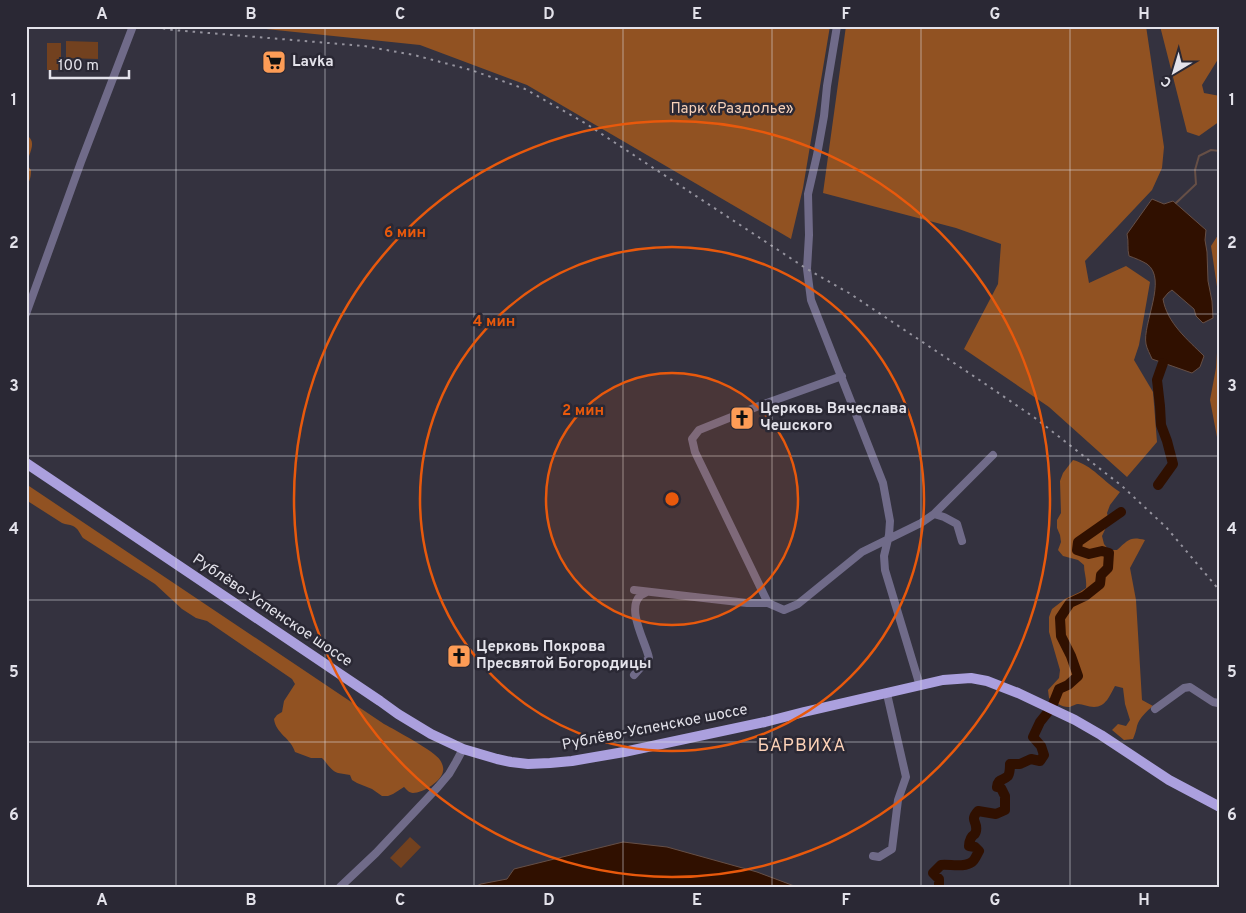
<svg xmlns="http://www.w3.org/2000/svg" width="1246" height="913" font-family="Overpass,sans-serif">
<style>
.green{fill:#72411f}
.forest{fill:#915222}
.water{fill:#301000;stroke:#664f46}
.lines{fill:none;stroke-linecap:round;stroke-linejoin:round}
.stream{stroke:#664f46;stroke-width:2}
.river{stroke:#301000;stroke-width:10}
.minor{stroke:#706b89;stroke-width:8}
.major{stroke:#aba0de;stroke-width:10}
.rail{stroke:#95939e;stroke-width:2;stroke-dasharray:2.5 5;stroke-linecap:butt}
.grid{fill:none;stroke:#e3e2ea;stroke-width:1;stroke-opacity:0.55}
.ring{fill:none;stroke:#e8590c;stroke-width:2.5}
.labels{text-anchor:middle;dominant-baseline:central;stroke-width:5;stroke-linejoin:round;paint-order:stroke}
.poi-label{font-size:15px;font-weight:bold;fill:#e3e2ea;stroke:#2a2834;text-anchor:start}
.park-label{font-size:15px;fill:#f7d1b9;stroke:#2a2834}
.street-label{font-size:15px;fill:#e3e2ea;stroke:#2a2834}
.quarter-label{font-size:18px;letter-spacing:1px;fill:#fdd2b7;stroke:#2a2834}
.centre{fill:#e8590c;stroke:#2a2834;stroke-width:2.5}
.ring-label{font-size:15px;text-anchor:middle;font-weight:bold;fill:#e8590c;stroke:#2a2834;stroke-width:5;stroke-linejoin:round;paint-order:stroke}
.neatline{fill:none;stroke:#e3e2ea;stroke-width:2}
.grid-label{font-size:16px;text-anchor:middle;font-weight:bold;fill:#e3e2ea}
</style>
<rect width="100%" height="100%" fill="#34323f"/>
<path class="green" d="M66 41 98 42V59L66 58Z
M47 43H61V70H47Z
M410 837 421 847 401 868 390 858Z"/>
<path class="forest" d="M238 26H830L803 188 791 239 527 85 420 45Z
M846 26H1146L1164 147 1162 168 1152 190 1085 261 1089 283 1126 266 1150 282 1139 345 1134 360 1153 392 1157 442 1127 477 1049 407 964 349 998 284 1001 244 956 228 823 193Z
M1160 26H1220V56L1202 85 1204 93 1220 96V121L1199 136 1187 132Z
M26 135C39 142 27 155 27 165L31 170C31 177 30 181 26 187Z
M1220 232V453L1210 400 1216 368 1220 307 1211 246Z
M1073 460C1092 465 1104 482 1120 492L1110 505 1107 513 1109 521 1102 536 1104 544 1109 550H1117C1128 540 1130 536 1145 540L1130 568 1136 600 1142 700 1153 706C1147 711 1139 718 1137 726 1136 731 1135 734 1133 739L1124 740 1112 730 1118 724 1126 726 1130 720 1125 704 1123 688 1115 686C1110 695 1106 707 1094 707 1088 707 1083 704 1078 704 1076 704 1072 706 1070 707 1062 708 1056 702 1049 698L1048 690 1059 678 1060 670 1049 632V617L1052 609 1065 599 1080 592 1086 588C1087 579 1084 573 1084 565L1078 560 1063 556 1058 550 1061 542 1060 535 1057 528V520L1061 513 1060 481 1063 473Z
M26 484 384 724C395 730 436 752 440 760 442 763 444 768 443 771 442 781 423 793 413 793 409 793 406 789 404 787L393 794 388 796H382L372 789 357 783 352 780 350 775C346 774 342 774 338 773 331 771 327 763 322 758H311L295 752C291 738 276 734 274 719L277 715 282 712 284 701 295 684 292 679 207 621 196 618 182 609 155 584 83 538C80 534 78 528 73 526 69 524 66 525 62 523L26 500Z"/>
<path class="water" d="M1152 199 1164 204 1173 201 1206 230 1205 240 1207 252 1208 281 1212 301 1213 318 1203 323 1196 316 1194 309 1172 290 1168 293 1163 299C1167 323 1188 340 1204 356L1200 367 1192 373 1152 359C1150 354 1147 349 1146 344 1142 324 1168 279 1147 264 1142 261 1135 258 1129 256 1127 249 1129 242 1127 234Z
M623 842 667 847 757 872 797 887H474L481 884 507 879 514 869Z"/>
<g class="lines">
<path class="stream" d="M1176 203 1196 184 1195 170 1199 156 1211 150 1220 151"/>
<path class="river" d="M1158 485 1173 464 1167 441 1161 425 1160 406 1157 380 1163 363
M1053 704 1059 689 1068 685 1078 676 1071 656 1061 636 1060 618 1070 603 1085 596 1100 584 1101 575 1108 568 1109 553 1102 551 1089 554 1077 550 1078 542 1121 512
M939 887V879L933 873 941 865C950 864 964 868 972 862 975 860 977 854 979 851L975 847 969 846C969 844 970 840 971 838 974 833 975 836 976 831 978 821 969 821 978 811L996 814 1005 810V796L1001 788 997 787C998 778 1003 781 1008 776 1010 773 1010 767 1010 764H1020L1031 759 1040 761 1044 755 1041 746 1033 737 1040 722 1048 712"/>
<path class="minor" d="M837 26 827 86 824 116 817 155 808 194 809 235 807 269 811 300 883 483 890 521 889 535 884 556 885 570 920 686
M26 314 81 162 133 26
M934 514 993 455
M634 590 747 603H768L784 610 798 604 862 552 921 523 934 514 944 517 957 524 962 541
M768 603 695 452 692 439 699 430 764 404 842 376
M634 675 649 658C646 643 626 609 640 596 641 595 645 593 647 592
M1155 709 1184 688 1190 687 1213 702 1218 703 1220 701
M873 856 879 857 892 849 898 800 906 777 887 694
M340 887 376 853 438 787 449 774 456 762 463 749"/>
<path class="major" d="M26 463 380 701 398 714 431 734 463 749 497 759 511 762 528 764 550 763 572 761 624 752 765 722 804 712 943 680 971 678 987 681 1018 693 1075 720 1101 735 1169 780 1220 807"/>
<path class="rail" d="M148 26 173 30 364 46 414 55 471 70 525 89 585 123 807 269 849 293 981 381 1035 418 1122 486 1153 515 1166 527 1220 591"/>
</g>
<path class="grid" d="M176 26V887M325 26V887M474 26V887M623 26V887M772 26V887M921 26V887M1070 26V887M26 170H1220M26 314H1220M26 456H1220M26 600H1220M26 742H1220"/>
<circle cx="672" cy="499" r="126" fill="#e8590c" fill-opacity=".12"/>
<g class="ring">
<circle cx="672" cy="499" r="126"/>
<circle cx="672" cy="499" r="252"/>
<circle cx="672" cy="499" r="378"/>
</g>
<defs>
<g id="supermarket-square" transform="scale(1.25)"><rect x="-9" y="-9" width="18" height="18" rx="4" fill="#fd9c56" stroke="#2a2834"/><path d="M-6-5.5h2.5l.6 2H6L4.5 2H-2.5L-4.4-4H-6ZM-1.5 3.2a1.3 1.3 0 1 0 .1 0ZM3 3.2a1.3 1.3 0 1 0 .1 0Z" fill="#111"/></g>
<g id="church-square" transform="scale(1.25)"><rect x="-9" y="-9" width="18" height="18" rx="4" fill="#fd9c56" stroke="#2a2834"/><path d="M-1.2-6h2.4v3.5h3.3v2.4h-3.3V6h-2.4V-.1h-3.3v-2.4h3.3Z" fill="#111"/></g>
</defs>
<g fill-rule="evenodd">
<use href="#supermarket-square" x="274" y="62"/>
<use href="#church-square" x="742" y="418"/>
<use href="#church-square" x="459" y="656"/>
</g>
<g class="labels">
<g class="poi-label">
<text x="292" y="62">Lavka</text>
<text x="760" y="409">Церковь Вячеслава<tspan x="760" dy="17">Чешского</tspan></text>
<text x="476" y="647">Церковь Покрова<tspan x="476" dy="17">Пресвятой Богородицы</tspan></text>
</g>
<g class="park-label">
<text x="732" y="109">Парк «Раздолье»</text>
</g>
<g class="street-label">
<text transform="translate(272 611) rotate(34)">Рублёво-Успенское шоссе</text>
<text transform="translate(655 728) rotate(-11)">Рублёво-Успенское шоссе</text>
</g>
<g class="quarter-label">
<text x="802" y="746">БАРВИХА</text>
</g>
</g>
<circle cx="672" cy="499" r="8" class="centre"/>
<g class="ring-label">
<text x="405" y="237">6 мин</text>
<text x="494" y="326">4 мин</text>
<text x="583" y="415">2 мин</text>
</g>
<rect width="1246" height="913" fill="none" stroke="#2a2834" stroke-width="55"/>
<g transform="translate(1174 72) rotate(218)" stroke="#2a2834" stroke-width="4" paint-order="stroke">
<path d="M0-4L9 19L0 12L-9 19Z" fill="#e3e2ea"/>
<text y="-8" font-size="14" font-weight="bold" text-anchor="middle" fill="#e3e2ea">С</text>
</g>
<path d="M50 70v8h79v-8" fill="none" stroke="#e3e2ea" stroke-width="2.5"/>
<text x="58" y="70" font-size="15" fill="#e3e2ea" stroke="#2a2834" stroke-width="4" paint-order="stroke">100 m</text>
<rect x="28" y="28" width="1190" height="858" class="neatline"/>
<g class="grid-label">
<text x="102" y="19">A</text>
<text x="251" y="19">B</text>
<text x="400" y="19">C</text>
<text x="549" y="19">D</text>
<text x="697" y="19">E</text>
<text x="846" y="19">F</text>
<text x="995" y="19">G</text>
<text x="1144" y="19">H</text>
<text x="14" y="105">1</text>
<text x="1232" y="105">1</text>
<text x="14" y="248">2</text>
<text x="1232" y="248">2</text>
<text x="14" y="391">3</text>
<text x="1232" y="391">3</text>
<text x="14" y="534">4</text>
<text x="1232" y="534">4</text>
<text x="14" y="677">5</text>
<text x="1232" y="677">5</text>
<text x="14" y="820">6</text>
<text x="1232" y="820">6</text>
<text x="102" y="905">A</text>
<text x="251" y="905">B</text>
<text x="400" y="905">C</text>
<text x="549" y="905">D</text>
<text x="697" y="905">E</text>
<text x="846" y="905">F</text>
<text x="995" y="905">G</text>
<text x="1144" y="905">H</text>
</g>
</svg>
